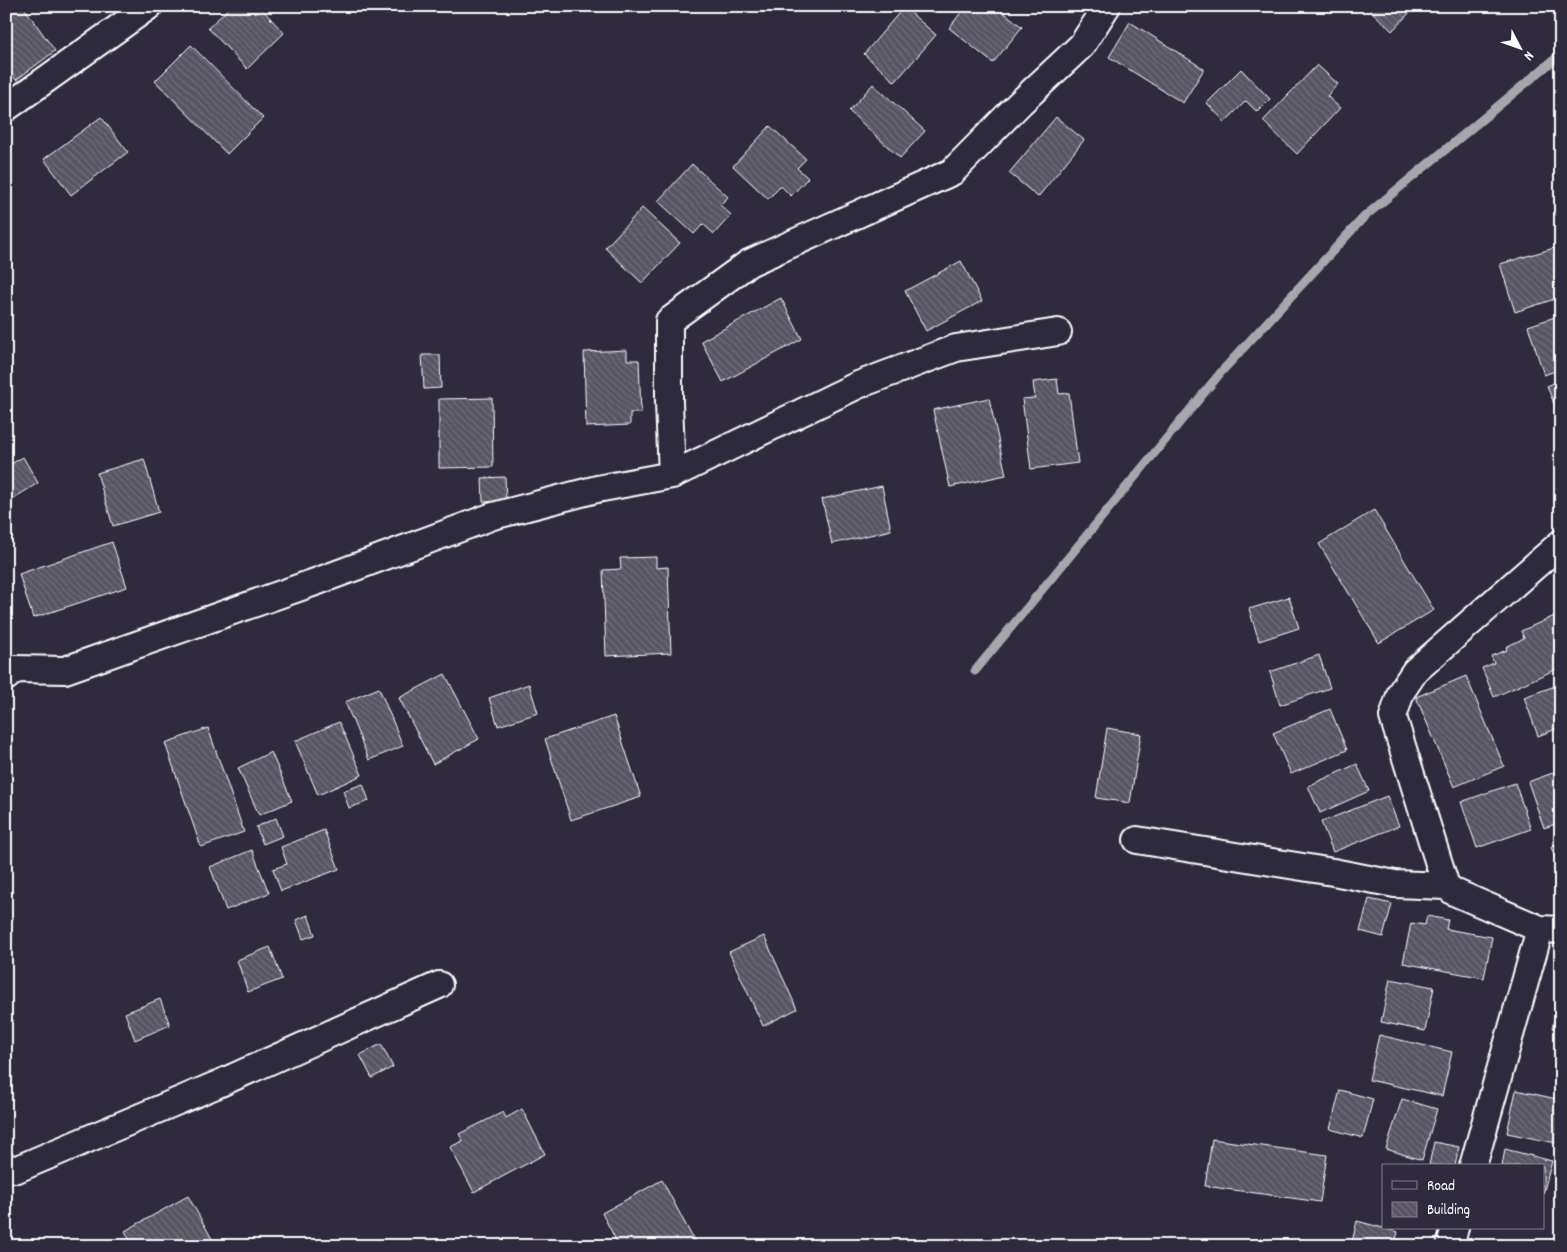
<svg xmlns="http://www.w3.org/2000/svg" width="1567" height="1252" font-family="Dekko,sans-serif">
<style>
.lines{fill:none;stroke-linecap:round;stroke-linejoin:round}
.stream{stroke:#a7a6ad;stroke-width:9}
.building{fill:url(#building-back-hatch);stroke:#fff}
.street-casing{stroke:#fff;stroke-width:30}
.street{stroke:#2f2a3d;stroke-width:26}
</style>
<defs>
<pattern id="building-back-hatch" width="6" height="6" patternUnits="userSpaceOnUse" patternTransform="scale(1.25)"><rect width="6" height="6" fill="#595564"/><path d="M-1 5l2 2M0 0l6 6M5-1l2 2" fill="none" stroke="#726e7b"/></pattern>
</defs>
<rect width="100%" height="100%" fill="#2f2a3d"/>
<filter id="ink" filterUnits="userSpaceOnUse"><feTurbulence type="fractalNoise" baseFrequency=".02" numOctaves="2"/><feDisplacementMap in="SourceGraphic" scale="10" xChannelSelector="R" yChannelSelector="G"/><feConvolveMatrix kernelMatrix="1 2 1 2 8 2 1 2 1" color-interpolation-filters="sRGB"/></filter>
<g filter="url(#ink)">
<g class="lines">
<path class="stream" d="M975 671 1222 371 1364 217 1561 54"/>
</g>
<path class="building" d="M15 6H23L55 51 16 80 6 67V13Z
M231 6H259L284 33 247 69 208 28Z
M377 6H394L387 15Z
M966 6H996L1022 27 993 63 949 28Z
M1366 6H1416L1392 31Z
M904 7 936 35 895 82 864 54Z
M1130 22 1204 69 1183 103 1109 57Z
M191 45 263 118 227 154 155 81Z
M1317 65 1338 84 1327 96 1340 108 1297 154 1263 121Z
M1241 69 1270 99 1257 112 1246 101 1225 122 1207 103Z
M873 84 925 131 900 158 849 111Z
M101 117 128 152 71 195 44 159Z
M1056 117 1084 140 1038 197 1009 173Z
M770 126 806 159 797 168 808 178 791 196 781 186 768 199 733 166Z
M692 164 728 197 720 205 731 215 714 234 703 224 694 234 658 201Z
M642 208 680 243 642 283 605 248Z
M1561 246V297L1515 312 1500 264Z
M961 261 982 301 926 331 905 291Z
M781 298 802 339 723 382 701 341Z
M1561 315V369L1544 375 1528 326Z
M627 350V360H639L641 413H630V425L586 427 584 352Z
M422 355H440L441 388 424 389Z
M1057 379 1059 394 1069 393 1078 463 1031 469 1022 399 1035 398 1033 382Z
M1561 380V421L1547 386Z
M492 398 493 467 439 468V399Z
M989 398 1006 475 950 487 933 410Z
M23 457 38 483 6 503V467Z
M144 459 159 512 113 526 97 473Z
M505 477 506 501 483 502 482 478Z
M882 486 891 530 832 544 822 499Z
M1374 510 1434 610 1379 643 1319 544Z
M112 542 127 587 33 618 19 574Z
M656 557V568L668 567 671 653 606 656 603 570 621 569 620 558Z
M1289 597 1299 628 1259 641 1249 609Z
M1559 614 1561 617V667L1494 697 1482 668 1494 663 1491 656 1507 650 1506 647 1524 638 1521 631Z
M1319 655 1330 688 1280 705 1270 672Z
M445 674 479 739 433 764 399 698Z
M1466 676 1504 766 1454 787 1416 697Z
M529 684 538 713 498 726 489 698Z
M1561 684V727L1538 736 1524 697Z
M379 688 403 746 369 760 345 702Z
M1330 709 1347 750 1291 774 1273 733Z
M614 716 641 797 571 820 545 739Z
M339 722 362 775 318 795 295 741Z
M208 728 244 832 201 847 165 743Z
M1107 728 1141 734 1130 803 1096 798Z
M271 752 292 801 259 815 238 768Z
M1357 764 1369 791 1320 813 1308 786Z
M1561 770V822L1544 828 1528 782Z
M1515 783 1531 829 1477 848 1461 802Z
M363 784 369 801 349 808 343 791Z
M1387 796 1399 826 1333 852 1321 822Z
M276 818 283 836 263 844 256 827Z
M324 830 339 869 281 891 273 869 287 864 281 847Z
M1561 843V872L1551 847Z
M252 850 269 893 226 910 210 867Z
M1369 899 1392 904 1383 937 1360 931Z
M308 915 315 935 303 939 296 920Z
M1427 916 1448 920 1446 929 1492 937 1484 978 1403 963 1411 923 1425 925Z
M764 936 797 1009 763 1026 729 952Z
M270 947 282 979 248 992 237 960Z
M1390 979 1434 987 1425 1031 1381 1022Z
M1561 994V1030L1552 1028Z
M160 999 170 1025 135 1040 125 1013Z
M1379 1035 1452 1052 1442 1096 1369 1080Z
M381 1044 393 1067 372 1078 360 1055Z
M1340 1090 1373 1099 1363 1138 1330 1129Z
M1516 1090 1561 1100V1144L1507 1133Z
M1402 1099 1437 1109 1422 1160 1386 1149Z
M522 1109 545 1154 474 1192 450 1147 463 1141 459 1134 503 1112 506 1118Z
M1212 1139 1327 1155 1320 1202 1205 1186Z
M1434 1142 1459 1147 1455 1166 1429 1165Z
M1505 1149 1552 1161 1543 1194V1166H1502Z
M662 1180 697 1246H619L602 1213Z
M188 1196 216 1246H133L125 1231Z
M1357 1221 1398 1232 1396 1239 1424 1246H1351Z"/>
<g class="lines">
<g class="street-casing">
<path id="street" d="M6 108 149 6
M672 475 669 403V321L749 263 952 172 1020 103 1082 45 1107 6
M1561 543 1415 671 1401 692 1393 717 1446 886 1454 892 1540 929 1561 930
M6 677 16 669 65 670 318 581 493 516 597 489 672 475 858 385 956 348 1058 332
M1137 840 1333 872 1395 884 1446 886
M1473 1166 1540 929
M6 1168 17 1169 216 1085 439 985
M1450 1246 1455 1228"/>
</g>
<use href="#street" class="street"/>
</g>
</g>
<rect width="1567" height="1252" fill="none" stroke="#2f2a3d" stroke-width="25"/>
<rect x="12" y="12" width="1542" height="1227" fill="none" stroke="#fff" stroke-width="2" filter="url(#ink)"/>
<rect x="1382" y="1164" width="162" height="65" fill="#2f2a3d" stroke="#827f8b"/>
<rect x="1392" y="1181" width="25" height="8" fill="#2f2a3d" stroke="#827f8b"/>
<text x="1427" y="1190" font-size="15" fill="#ffffff">Road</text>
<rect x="1392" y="1202" width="25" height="15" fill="url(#building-back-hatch)" stroke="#827f8b"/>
<text x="1427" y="1214" font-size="15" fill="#ffffff">Building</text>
<g transform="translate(1520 48) rotate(131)" stroke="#2f2a3d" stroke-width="4" paint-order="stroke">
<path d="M0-4L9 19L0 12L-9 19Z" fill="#ffffff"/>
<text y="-8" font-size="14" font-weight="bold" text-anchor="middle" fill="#ffffff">N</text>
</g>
</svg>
